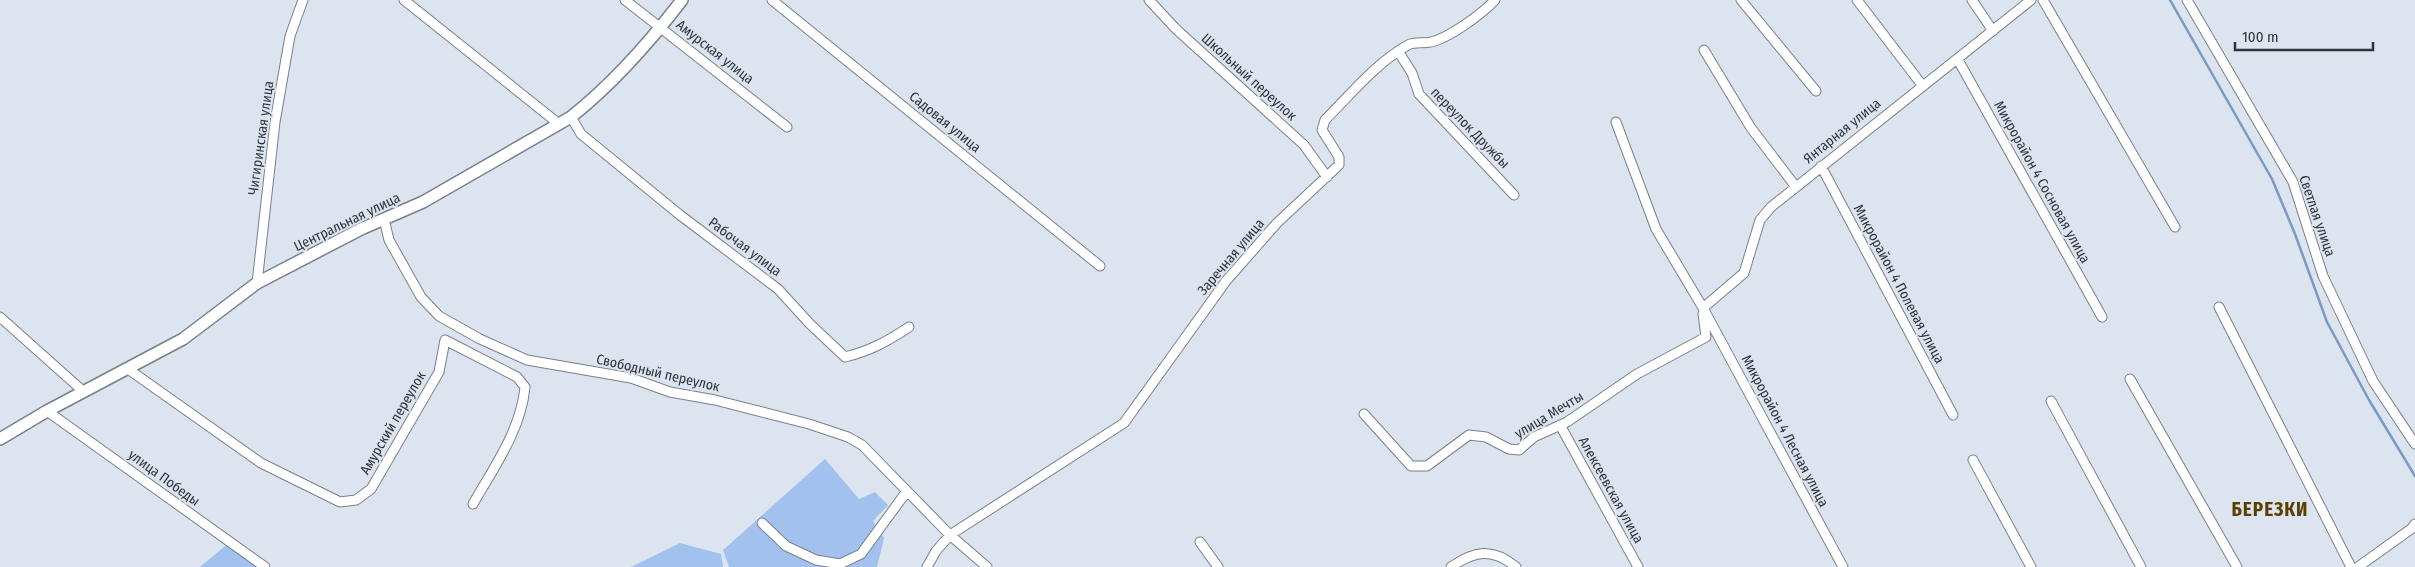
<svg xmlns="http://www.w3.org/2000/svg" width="2415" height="567" font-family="'Fira Sans Condensed',sans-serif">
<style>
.green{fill:#a3c1ee}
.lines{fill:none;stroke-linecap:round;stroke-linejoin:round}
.stream{stroke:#7b99c5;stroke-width:2.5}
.minor-casing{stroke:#79808b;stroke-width:11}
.tertiary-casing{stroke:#79808b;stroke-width:14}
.minor{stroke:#fff;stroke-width:9}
.tertiary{stroke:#fff;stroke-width:11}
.labels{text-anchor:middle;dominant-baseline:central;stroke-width:4;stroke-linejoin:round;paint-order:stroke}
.street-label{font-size:14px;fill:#303338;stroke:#dce4f0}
.district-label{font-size:19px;font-weight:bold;letter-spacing:1px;fill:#5c3e02;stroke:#dce4f0}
</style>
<rect width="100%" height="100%" fill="#dce4f0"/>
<path class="green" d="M825 459 859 499 875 492 888 505 873 521 884 538 877 567H729L723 550Z
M230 542 265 567H200Z
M680 543 721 554 723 567H631Z"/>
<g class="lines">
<path class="stream" d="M2170 0 2272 179 2295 234 2327 322 2369 400 2415 476"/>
<g class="minor-casing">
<path id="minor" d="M404 0 559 124
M625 0 787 127
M772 0 1100 266
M1149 0 1176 29 1304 145 1327 177
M1741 0 1816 91
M1857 0 1922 85
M1972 0 1993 31
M2043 0 2175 227
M2187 0 2293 182 2323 276 2373 381 2415 444
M1704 50 1751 128 1796 187
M1398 51 1412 73 1419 94 1514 195
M1958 60 2102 317
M571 117 581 134 680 215 778 289 810 324 845 357C870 351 888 341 909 327
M1616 122 1656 229 1703 308 1843 567
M1821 166 1953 415
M384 219 389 240 421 297 439 316 480 339 527 360 631 378 670 392 715 400 809 424 848 437 862 445 950 535 987 567
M257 283 275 122 290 36 303 0
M2219 307 2351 567
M1703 308 1744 273 1760 220 1771 207 2031 0
M0 317 84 392
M128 369 261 463 340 502 356 500 371 489 439 372 445 340 517 377 525 387C521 430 494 467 473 504
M2130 379 2237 567
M2051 401 2141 567
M47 411 265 567
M1364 414 1411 466H1427L1469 435 1486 437 1509 449 1519 450 1534 437 1567 422 1637 374 1706 337 1703 314
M1560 425 1638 567
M1973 460 2031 567
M762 523 786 546 816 560 840 564 861 554 907 491
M1200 542 1218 567
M927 567 936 551 950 535 1124 423 1226 281 1277 223 1339 165V157L1322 130 1325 120C1351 94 1376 63 1408 45 1415 41 1423 44 1431 42 1449 38 1482 14 1495 0
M1451 567C1474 551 1492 547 1516 567
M2358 567 2411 529 2415 524"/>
</g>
<g class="tertiary-casing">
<path id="tertiary" d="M0 439 47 411 183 339 257 283 361 229 423 202 571 117C614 83 649 43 682 0"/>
</g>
<use href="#minor" class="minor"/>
<use href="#tertiary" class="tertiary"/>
</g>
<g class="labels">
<g class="street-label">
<text transform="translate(715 52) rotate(38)">Амурская улица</text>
<text transform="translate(1249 77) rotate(42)">Школьный переулок</text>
<text transform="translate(945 122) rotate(39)">Садовая улица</text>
<text transform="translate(1470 128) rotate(46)">переулок Дружбы</text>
<text transform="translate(1842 131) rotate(-39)">Янтарная улица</text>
<text transform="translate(261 138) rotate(-82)">Чигиринская улица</text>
<text transform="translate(2042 182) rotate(61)">Микрорайон 4 Сосновая улица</text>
<text transform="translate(2317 216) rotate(71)">Светлая улица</text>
<text transform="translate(347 222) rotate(-26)">Центральная улица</text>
<text transform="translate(745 247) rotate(37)">Рабочая улица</text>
<text transform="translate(1231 257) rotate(-50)">Заречная улица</text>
<text transform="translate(1899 284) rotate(62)">Микрорайон 4 Полевая улица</text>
<text transform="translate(658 373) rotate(13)">Свободный переулок</text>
<text transform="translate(1549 415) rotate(-31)">улица Мечты</text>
<text transform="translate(393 423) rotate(-60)">Амурский переулок</text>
<text transform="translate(1785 431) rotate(62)">Микрорайон 4 Лесная улица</text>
<text transform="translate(164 478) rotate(36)">улица Победы</text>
<text transform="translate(1611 490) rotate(61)">Алексеевская улица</text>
</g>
<g class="district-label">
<text x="2270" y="509">БЕРЕЗКИ</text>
</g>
</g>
<path d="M2235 42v8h138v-8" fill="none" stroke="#303338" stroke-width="2.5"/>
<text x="2242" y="42" font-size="15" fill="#303338" stroke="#dce4f0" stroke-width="4" paint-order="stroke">100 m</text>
</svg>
